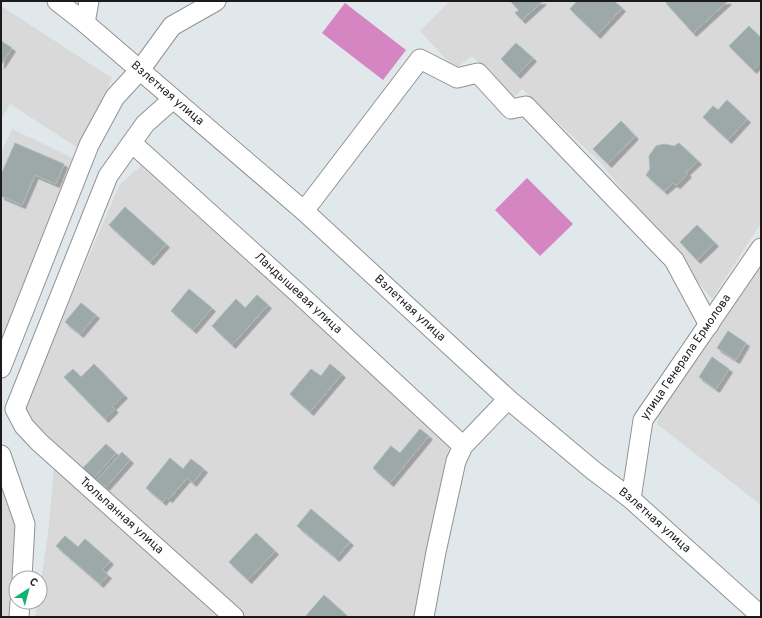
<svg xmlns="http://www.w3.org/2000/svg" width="762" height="618" font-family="Overpass,sans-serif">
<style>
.residential{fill:#d8d9d8}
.pitch{fill:#d485c2}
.building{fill:#9da8a9;stroke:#a5babb;filter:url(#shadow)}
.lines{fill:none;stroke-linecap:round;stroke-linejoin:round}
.minor-casing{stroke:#929292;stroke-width:21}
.minor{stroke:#fff;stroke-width:19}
.labels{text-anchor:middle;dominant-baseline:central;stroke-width:3;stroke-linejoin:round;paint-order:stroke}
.street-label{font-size:12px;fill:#1b1b1b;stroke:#fff}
</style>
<defs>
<filter id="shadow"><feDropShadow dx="3.5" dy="3.5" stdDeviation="0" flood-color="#0004"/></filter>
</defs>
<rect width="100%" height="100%" fill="#e1e8eb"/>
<path class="residential" d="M450 1H761V223L712 299 599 161 522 89 513 98 472 56 455 69 420 31Z
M1 6 112 78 81 150 10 104 1 120Z
M12 129 73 158 1 345V153Z
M141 166 450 444 420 617H240L21 414 120 184Z
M761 255V505L657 424 661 406Z
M54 468 221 617H35L38 602H40V587L48 534Z
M1 481 17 513 10 617H1Z"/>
<path class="pitch" d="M345 3 406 50 383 80 322 33Z
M527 178 573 224 540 256 495 210Z"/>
<path class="building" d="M510 1H543L522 20 515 13 519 10Z
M577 1H614L622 8 597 35 570 9Z
M669 1H728L693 33 666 3Z
M749 26 761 38V62L753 70 729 46Z
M1 41 12 48 1 65Z
M516 43 533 58 517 75 501 59Z
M727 100 747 119 728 140 703 117 713 106 718 110Z
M621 121 635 136 608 164 593 149Z
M15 143 64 164 56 184 35 175 22 205 1 196V175Z
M679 143 698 161 686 172 688 174 677 185 673 183 664 191 646 175 650 169 649 156 656 146 664 144 674 146Z
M125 207 166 244 150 262 109 225Z
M697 225 715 243 697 260 680 242Z
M189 289 212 308 193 330 171 311Z
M257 295 268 305 232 345 212 326 236 299 245 308Z
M81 303 96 315 80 334 65 322Z
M728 331 746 343 736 360 717 348Z
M712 357 729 369 716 389 699 377Z
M94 364 124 395 112 407 115 409 105 419 64 377 73 369 81 377Z
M330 364 342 374 310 412 290 394 311 369 321 376Z
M420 429 429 436 390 483 373 468 391 446 400 453Z
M106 444 116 453 93 479 82 469Z
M122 452 130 460 106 487 97 480Z
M170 458 183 469 191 459 204 469 193 483 187 478 169 499 166 497 163 502 146 488Z
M311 509 350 542 336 558 297 526Z
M256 533 275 551 248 580 229 562Z
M65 536 78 547 85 539 110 561 102 570 108 575 100 584 56 546Z
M324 595 344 613 340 617H305Z"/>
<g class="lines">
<g class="minor-casing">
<g id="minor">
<path id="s1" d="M57 1 85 23 304 211 508 399 594 471 631 499 761 616"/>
<path d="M85 23 89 1"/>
<path id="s2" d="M173 99 145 124 108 176 15 409 24 426 39 442 234 617"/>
<path id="s3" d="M132 143 299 294 463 446"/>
<path d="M304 211 420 59 457 78 478 73 511 109 526 106 674 260 709 325"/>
<path d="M1 368 89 145 115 97 140 70 172 26 216 1"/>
<path d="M1 455 25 524 22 578"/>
<path id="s4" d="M631 499 643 420 761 248"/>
<path d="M19 617 20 602"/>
<path d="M424 617 436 552 456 461 463 446 508 399"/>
</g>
</g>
<use href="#minor" class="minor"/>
</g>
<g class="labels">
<g class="street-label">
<text stroke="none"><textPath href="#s1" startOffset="144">Взлетная улица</textPath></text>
<text stroke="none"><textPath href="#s3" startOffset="224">Ландышевая улица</textPath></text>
<text stroke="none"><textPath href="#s1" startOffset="468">Взлетная улица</textPath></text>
<text stroke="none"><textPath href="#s4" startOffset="156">улица Генерала Ермолова</textPath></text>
<text stroke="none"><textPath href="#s2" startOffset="504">Тюльпанная улица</textPath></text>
<text stroke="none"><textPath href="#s1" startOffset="792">Взлетная улица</textPath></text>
</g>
</g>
<rect width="762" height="618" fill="none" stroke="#1b1b1b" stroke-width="4"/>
<g transform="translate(28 590) rotate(36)"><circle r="19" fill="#ffffff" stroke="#a4a4a4"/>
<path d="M0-3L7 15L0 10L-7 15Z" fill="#12b375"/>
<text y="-6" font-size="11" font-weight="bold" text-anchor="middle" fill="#1b1b1b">С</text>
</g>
</svg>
